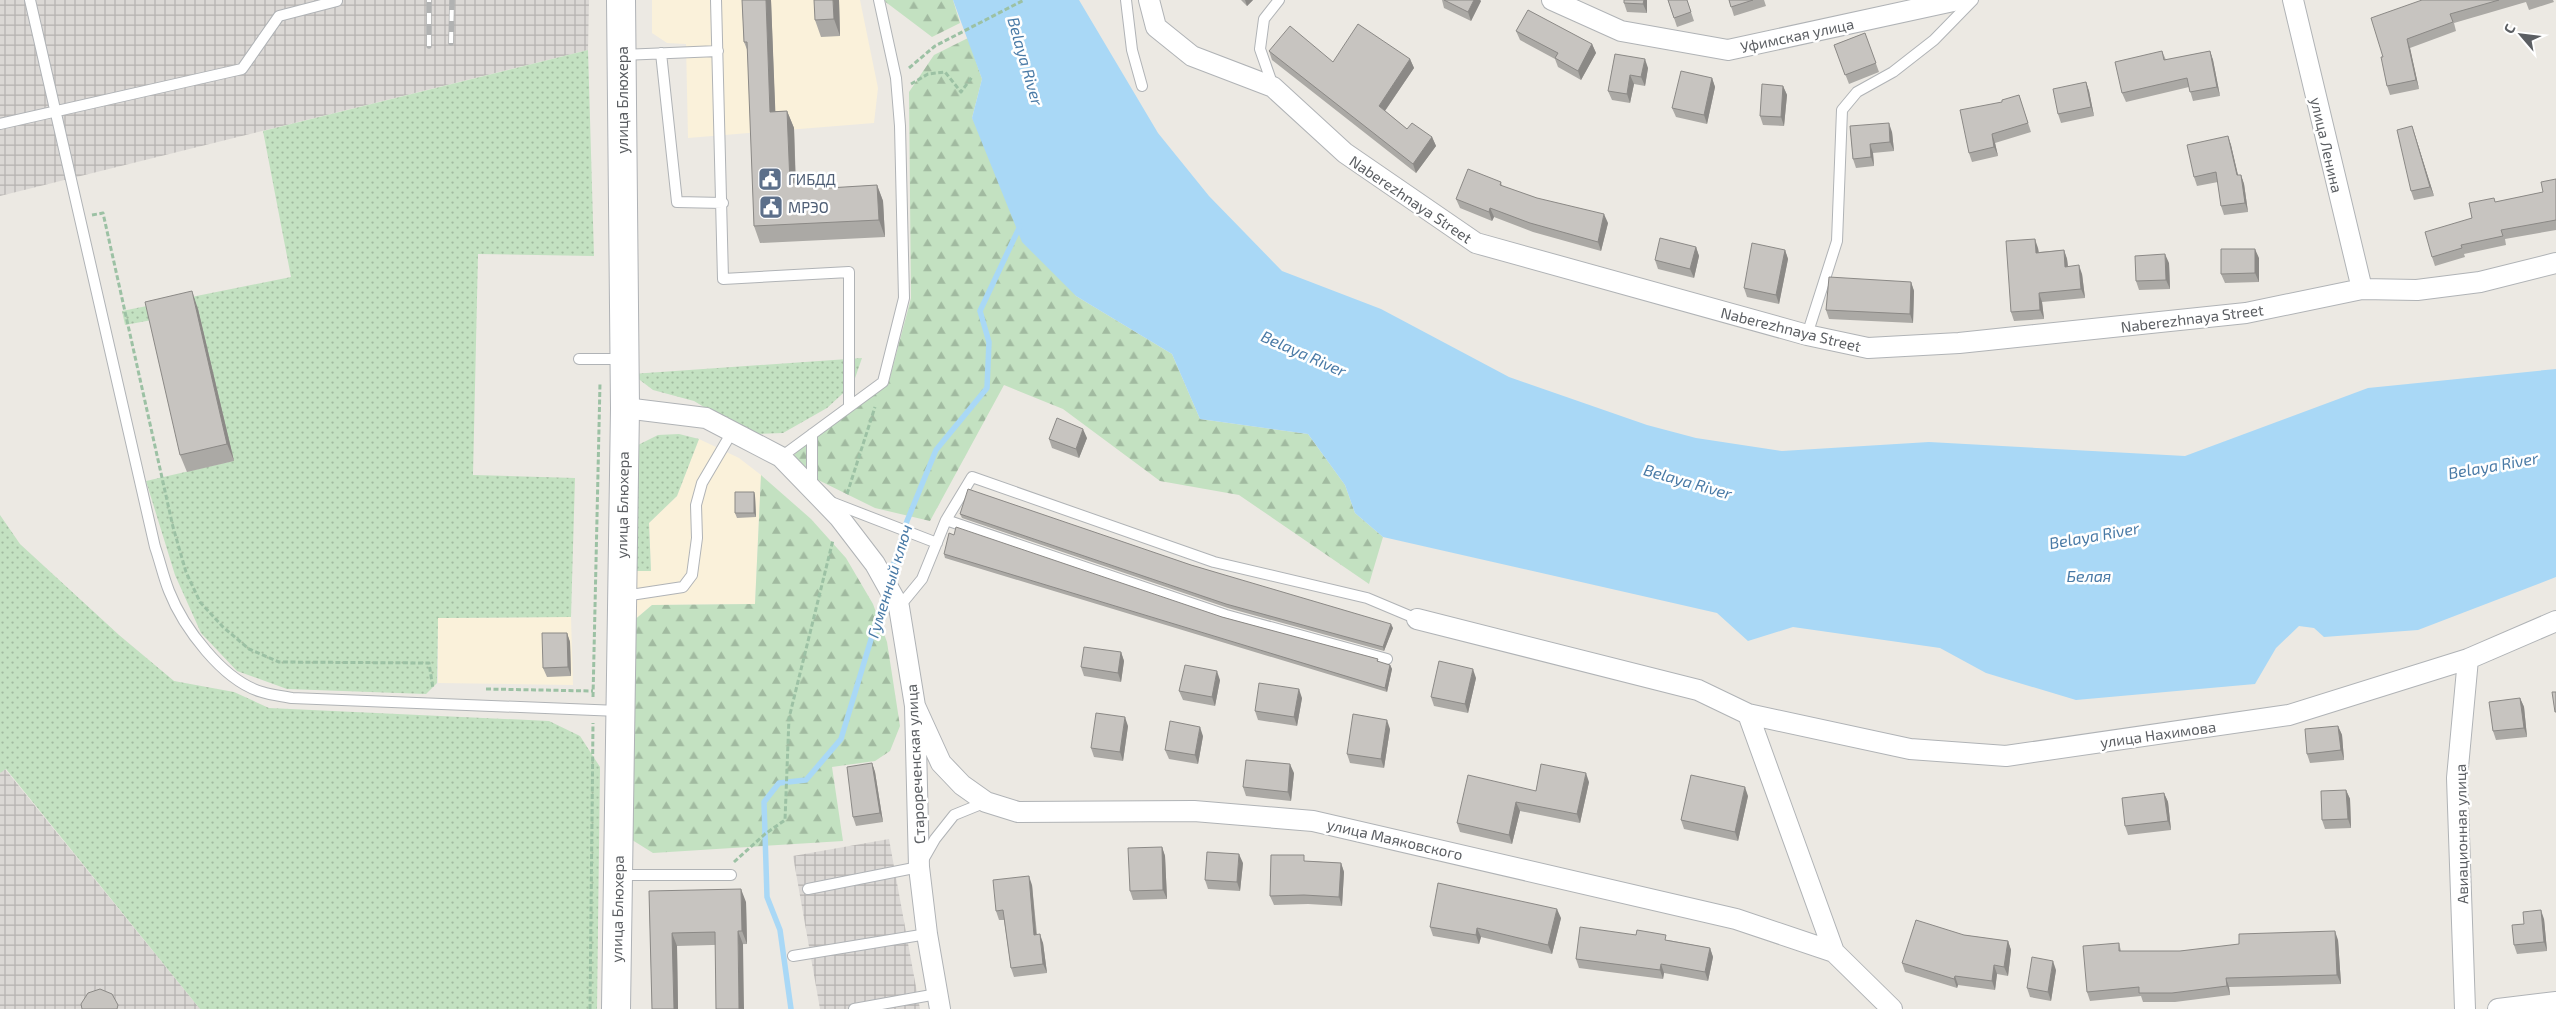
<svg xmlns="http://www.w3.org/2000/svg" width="2556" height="1009" font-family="'Exo 2',sans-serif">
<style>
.commercial{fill:#faf1da}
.industrial{fill:url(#industrial-grid)}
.grass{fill:url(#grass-dots)}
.forest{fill:url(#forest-firs)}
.water{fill:#a9d8f6}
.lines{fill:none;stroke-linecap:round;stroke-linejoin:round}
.stream{stroke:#a9d8f6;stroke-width:5.5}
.lane-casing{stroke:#b0b3b6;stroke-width:12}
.street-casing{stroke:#b0b3b6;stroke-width:22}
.secondary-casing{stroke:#afb2b6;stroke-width:30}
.path{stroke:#9cc1a4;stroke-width:3;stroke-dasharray:5 2.5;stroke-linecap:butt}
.lane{stroke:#fff;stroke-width:10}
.street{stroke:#fff;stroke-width:20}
.secondary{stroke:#fff;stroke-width:28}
.rail-casing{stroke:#b1b2b2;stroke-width:5.5}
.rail{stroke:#fff;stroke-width:4;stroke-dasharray:11;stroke-linecap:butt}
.wall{fill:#aba9a5}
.shaded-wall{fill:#8b8986}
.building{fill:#c7c4c0;stroke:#8b8986}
.labels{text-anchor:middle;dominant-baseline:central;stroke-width:5;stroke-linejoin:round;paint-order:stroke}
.street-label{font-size:15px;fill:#5b5e62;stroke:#fff}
.service-label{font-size:15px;fill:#4e5e75;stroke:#fff;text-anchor:start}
.water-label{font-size:16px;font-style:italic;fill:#497aa6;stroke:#fff}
</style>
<defs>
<pattern id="industrial-grid" width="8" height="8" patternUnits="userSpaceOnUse" patternTransform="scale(1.25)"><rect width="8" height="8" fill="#dbd8d5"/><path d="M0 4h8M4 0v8" fill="none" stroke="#b5b2b0"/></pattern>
<pattern id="grass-dots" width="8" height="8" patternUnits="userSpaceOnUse" patternTransform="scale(1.25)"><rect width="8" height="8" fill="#c3e1c1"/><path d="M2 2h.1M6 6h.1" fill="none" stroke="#a1baa0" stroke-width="1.8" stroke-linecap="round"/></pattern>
<pattern id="forest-firs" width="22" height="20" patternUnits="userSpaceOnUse" patternTransform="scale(1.25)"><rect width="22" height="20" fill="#c3e1c1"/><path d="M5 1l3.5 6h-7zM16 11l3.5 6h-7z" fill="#a1baa0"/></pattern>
</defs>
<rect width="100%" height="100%" fill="#ece9e3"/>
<path class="commercial" d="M652 0H860L878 88 874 123 688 138 686 44 667 43 652 33Z
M699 439 739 458 761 475 755 604 652 605 632 622 633 571H651L649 523 677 496Z
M571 617 573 685 438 683V618Z"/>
<path class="industrial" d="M0 0H589L588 50 0 196Z
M5 769 200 1009H0V773Z
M889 839 920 1009H820L793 856Z"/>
<path class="grass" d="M588 50 594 256 478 254 473 475 575 478 571 617 438 618 437 683 426 694 287 689 237 671 201 633 175 575 146 481 233 461 152 320 125 325 122 311 291 277 263 131Z
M862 358 853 384 827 408 783 433 756 434 734 425 694 401 653 390 632 374Z
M679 434 699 439 677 496 649 523 651 571H633L634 447 658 435Z
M0 515 20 544 119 635 174 681 234 692 269 708 549 721 580 736 600 767 597 1009H200L6 769 0 773Z"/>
<path class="forest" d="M883 0H953L960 23 932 37Z
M968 38 982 79 972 118 1076 296 1172 354 1200 419 1308 434 1345 485 1355 513 1383 537 1369 584 1239 495 1160 481 1063 409 1004 385 930 521 875 508 806 474 794 455 804 444 888 385 911 298 909 92 934 55Z
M761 475 811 519 846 558 873 604 887 642 900 726 890 751 875 761 832 767 843 841 653 853 629 838 632 622 652 605 755 604Z"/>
<path class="water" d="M953 0H1079L1158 133 1209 196 1282 271 1381 309 1509 377 1647 425 1696 438 1782 451 1929 442 2185 456 2368 388 2556 369V577L2418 630 2324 637 2314 628 2299 626 2276 648 2255 684 2076 700 1986 673 1940 648 1793 627 1748 641 1717 613 1383 537 1355 513 1345 485 1308 434 1200 419 1172 354 1076 296 1022 242 972 118 982 79Z"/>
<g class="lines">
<path class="stream" d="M889 579 907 521 936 450 987 388 989 342 980 311 1020 226
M791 1009 780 930 767 897 764 802 779 783 806 780 841 739 885 593"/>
<g class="lane-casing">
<path id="lane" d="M30 0 155 547C160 561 163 576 169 591 183 627 223 681 262 692 271 695 282 696 292 698L619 711
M716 0 723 279 849 272V407
M1126 0 1132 50 1142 86
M661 53 677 202 723 203
M622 55 718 51
M1273 86 1260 49 1264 19 1279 0
M0 124 242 69 279 16 337 1
M1807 335 1837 241 1842 110 1857 92 1893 72 1934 40 1973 0
M579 359H623
M781 457 883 382 904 298 900 126 896 78 879 0
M812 488V434
M831 502 937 543
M946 520 972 477 1214 562 1367 598 1417 619
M624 596 683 587 692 575 697 538 696 505 702 483 732 432
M899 607 922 579 946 520 1226 615 1387 659
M619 875H731
M808 889 919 867 935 839 954 815 986 802
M793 956 927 934
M854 1009 937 994"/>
</g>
<g class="street-casing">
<path id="street" d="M1149 0 1156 27 1192 56 1273 87 1345 153 1476 243 1807 335 1868 348 1959 343 2246 313 2362 289 2417 290 2480 282 2556 263
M1552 0 1621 31 1728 50 1958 0
M2293 0 2362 289
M625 408 706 418 781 457 839 517 875 564 899 607 915 706 919 867 927 934 940 1009
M1417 619 1698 690 1748 714 1910 749 2006 756 2289 715 2468 659 2556 621
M915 706 941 763 962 785 986 802 1018 812 1194 811 1313 821 1736 919 1834 952 1892 1009
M1748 714 1834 952
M2465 1009 2457 778 2468 659
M2498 1009 2556 1002"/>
</g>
<g class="secondary-casing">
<path id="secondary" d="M616 1009 625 408 621 0"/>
</g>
<path class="path" d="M909 68 935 46 1024 0
M911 84 928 74 945 72 961 92 972 77
M92 215 103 213 173 527 186 572 200 602 223 627 249 649 279 662 429 663 433 689
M847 494 875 407
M486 689 593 691
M593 697 600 383
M734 862 765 834 785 820 789 718 833 540
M590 1009 593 723"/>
<use href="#lane" class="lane"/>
<use href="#street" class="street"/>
<use href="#secondary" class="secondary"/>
<g class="rail-casing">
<path id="rail" d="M451 43 452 0
M429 46V0"/>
</g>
<use href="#rail" class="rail"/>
</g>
<path class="wall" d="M742 0H771L775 111H787L794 128 796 183 828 182 830 188 877 185 883 201 885 237 760 243 754 226 748 52 744 42Z
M839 0 840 36 821 37 815 20Z
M1241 0H1253L1247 6Z
M1442 0H1480L1481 1 1471 21 1444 8Z
M1647 0V13L1627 12 1624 3Z
M1668 0H1687L1694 21 1677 27Z
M1729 0H1764L1766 6 1734 16Z
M2422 0H2553L2554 2 2529 10 2526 2 2454 23 2456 31 2410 48 2419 89 2390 95 2387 86 2383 57Z
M1516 31 1592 44 1596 53 1581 80 1558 67 1555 59 1520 40Z
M1865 33 1879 72 1849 84 1834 45Z
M1269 51 1333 62 1410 59 1414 68 1385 111 1407 129 1432 137 1436 146 1416 173 1272 60Z
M2162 51 2166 60 2210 51 2213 60 2220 96 2193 101 2189 87 2126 102 2122 93Z
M1615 54 1648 68 1645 86 1634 84 1630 103 1612 100 1608 91Z
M1712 78 1715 87 1707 124 1676 117 1672 108Z
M2086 82 2089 91 2094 116 2061 123 2058 114Z
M1783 86 1787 95 1784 126 1763 125 1760 116Z
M2019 95 2031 132 1995 143 1998 156 1972 162 1969 153 2002 102Z
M1850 126 1892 132 1894 151 1873 153 1874 166 1856 168 1853 159Z
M2412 126 2434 196 2414 200 2411 191Z
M2228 136 2231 145 2238 175H2241L2244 184 2248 212 2224 215 2221 206 2218 182 2197 186 2194 177Z
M2556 179V230L2505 239 2506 245 2464 254 2465 257 2435 266 2432 257 2472 218 2496 202 2543 192Z
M1501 182 1502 186 1608 223 1601 251 1533 232 1494 217 1492 221 1460 208 1456 199Z
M1696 247 1699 256 1694 278 1658 269 1655 260Z
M2038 248 2039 252 2064 250 2067 259 2068 267 2082 274 2085 298 2042 302 2044 319 2014 321 2011 312Z
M1785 250 1788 259 1779 304 1747 297 1744 288Z
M2259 258V282L2225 283 2221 274Z
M2169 263 2170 289 2139 290 2136 281Z
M1911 282 1914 291 1913 323 1829 319 1826 310Z
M198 309 234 461 187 472 180 455Z
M1087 438 1079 458 1052 448 1049 439Z
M754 492 755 496 756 517 737 518 735 513Z
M960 514 1191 565 1393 628 1384 651 1228 608 962 518Z
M944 554 1222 617 1378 659V662L1390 665 1392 669 1387 692 945 558Z
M567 633 570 642 571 676 547 677 543 668Z
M1121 652 1124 661 1121 682 1084 676 1081 667Z
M1476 678 1468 713 1434 706 1431 697Z
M1220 680 1215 706 1183 700 1179 691Z
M1302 698 1297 726 1258 720 1255 711Z
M2520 698 2524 707 2527 737 2496 740 2493 731Z
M1128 726 1123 761 1094 757 1091 748Z
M2338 726 2342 735 2344 760 2310 763 2307 754Z
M1390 729 1384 768 1350 763 1347 754Z
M1203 736 1198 764 1169 759 1165 750Z
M872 763 875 772 883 822 856 826 853 817Z
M1294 773 1291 801 1246 796 1243 787Z
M1589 782 1580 823 1520 811 1512 844 1460 832 1457 823 1536 791Z
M2346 790 2350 799 2351 828 2325 829 2322 820Z
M2164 793 2168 802 2171 830 2128 835 2125 826Z
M1748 796 1738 841 1684 829 1681 820Z
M1162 847 1165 856 1167 899 1133 900 1130 891Z
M1307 861 1341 863 1344 872 1342 906 1308 904 1274 905 1270 896Z
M1243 863 1240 891 1208 889 1205 880Z
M1032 885 1037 934 1043 943 1047 973 1014 977 1011 968 1004 920H999L996 911Z
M649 891 746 902 747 944 677 946 678 1009H652Z
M1561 918 1552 954 1481 937 1479 944 1433 936 1430 927Z
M2544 919 2547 951 2517 954 2514 945 2524 924Z
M1964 935 2008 941 2011 950 2008 976 1997 974 1995 990 1958 985 1957 988 1905 972 1902 963Z
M1668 940 1710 948 1713 957 1708 981 1664 973 1663 979 1579 968 1576 959Z
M2338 940 2341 984 2229 987 2230 995 2175 1002H2143L2141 996 2090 1001 2087 992 2119 943 2121 951H2180Z
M2056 970 2051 1001 2030 997 2027 988Z"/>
<path class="shaded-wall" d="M766 0H771L776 128 770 112Z
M833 0H839L840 36 834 19Z
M1245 0H1253L1247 6Z
M1474 0H1480L1481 1 1471 21 1468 12Z
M1644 0H1647V13L1643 4Z
M2407 39 2410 48 2419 89 2416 80Z
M1592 44 1596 53 1581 80 1578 71Z
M2210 51 2213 60 2220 96 2217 87Z
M1410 59 1414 68 1382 115 1379 106Z
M1645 59 1648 68 1645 86 1641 77Z
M1630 75 1634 84 1630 103 1627 94Z
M1712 78 1715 87 1707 124 1704 115Z
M2086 82 2089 91 2094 116 2091 107Z
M1783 86 1787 95 1784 126 1781 117Z
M787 111 794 128 796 200 790 183Z
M1889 123 1892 132 1894 151 1890 142Z
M2412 126 2415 135 2434 196 2430 187Z
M1992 134 1995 143 1998 156 1994 147Z
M2228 136 2231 145 2240 184 2237 175Z
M1432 137 1436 146 1416 173 1413 164Z
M1870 144 1873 153 1874 166 1871 157Z
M2241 175 2244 184 2248 212 2245 203Z
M877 185 883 201 885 237 879 220Z
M1490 208 1494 217 1492 221 1489 212Z
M1604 214 1608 223 1601 251 1598 242Z
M2035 239 2038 248 2039 262 2036 253Z
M1696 247 1699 256 1694 278 1690 269Z
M2255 249 2259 258V282L2255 273Z
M1785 250 1788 259 1779 304 1776 295Z
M2064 250 2067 259 2069 276 2065 267Z
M2165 254 2169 263 2170 289 2166 280Z
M2079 265 2082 274 2085 298 2081 289Z
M1911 282 1914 291 1913 323 1910 314Z
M192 291 198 309 234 461 227 444Z
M2039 293 2042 302 2044 319 2040 310Z
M1083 429 1087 438 1079 458 1076 449Z
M754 492 755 496 756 517 754 513Z
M1391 624 1393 628 1384 651 1383 647Z
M567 633 570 642 571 676 568 667Z
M1121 652 1124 661 1121 682 1118 673Z
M1390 665 1392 669 1387 692 1385 688Z
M1473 669 1476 678 1468 713 1465 704Z
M1217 671 1220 680 1215 706 1212 697Z
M1299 689 1302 698 1297 726 1294 717Z
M2520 698 2524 707 2527 737 2524 728Z
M1125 717 1128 726 1123 761 1120 752Z
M1387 720 1390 729 1384 768 1381 759Z
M2338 726 2342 735 2344 760 2341 750Z
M1200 727 1203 736 1198 764 1195 755Z
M872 763 875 772 883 822 880 813Z
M1290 764 1294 773 1291 801 1288 792Z
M1586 773 1589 782 1580 823 1577 814Z
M1745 787 1748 796 1738 841 1735 832Z
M2346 790 2350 799 2351 828 2348 819Z
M2164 793 2168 802 2171 830 2168 821Z
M1516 802 1520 811 1512 844 1509 835Z
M1162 847 1165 856 1167 899 1163 890Z
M1239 854 1243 863 1240 891 1237 882Z
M1341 863 1344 872 1342 906 1339 897Z
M1029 876 1032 885 1037 944 1034 935Z
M741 889 746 902 747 944 742 931Z
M1557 909 1561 918 1552 954 1548 945Z
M2541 910 2544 919 2547 951 2544 942Z
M1477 928 1481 937 1479 944 1476 935Z
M738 931 743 944 744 1009H739Z
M2335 931 2338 940 2341 984 2337 975Z
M672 933 677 946 678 1009H674Z
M1040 934 1043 943 1047 973 1043 964Z
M2008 941 2011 950 2008 976 2004 967Z
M1710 948 1713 957 1708 981 1705 972Z
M2053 961 2056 970 2051 1001 2048 992Z
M1661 964 1664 973 1663 979 1660 970Z
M1994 965 1997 974 1995 990 1992 981Z
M1955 976 1958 985 1957 988 1954 979Z
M2226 978 2229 987 2230 995 2227 986Z"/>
<path class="building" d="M742 0H766L770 112 787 111 790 183 828 182V188L877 185 879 220 754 226 747 42H744Z
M814 0H833L834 19 815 20Z
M1444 0H1474L1468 12Z
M1624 0H1644L1643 4 1624 3Z
M1668 0H1687L1691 12 1674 18Z
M1729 0H1753L1731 7Z
M2422 0H2499L2450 14 2453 22 2407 39 2416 80 2387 86 2381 57H2383L2371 18Z
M1528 10 1592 44 1578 71 1555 58 1558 53 1516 31Z
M1358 24 1410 59 1379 106 1407 129 1412 123 1432 137 1413 164 1269 51 1290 26 1333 62Z
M1865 33 1876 63 1845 75 1834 45Z
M2162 51 2164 60 2210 51 2217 87 2190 92 2187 78 2122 93 2115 62Z
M1615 54 1645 59 1641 77 1630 75 1627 94 1608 91Z
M1681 71 1712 78 1704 115 1672 108Z
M2086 82 2091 107 2058 114 2053 89Z
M1762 84 1783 86 1781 117 1760 116Z
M2019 95 2028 123 1992 134 1994 147 1969 153 1960 110 2002 102V100Z
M1889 123 1890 142 1870 144 1871 157 1853 159 1850 126Z
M2412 126 2430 187 2411 191 2397 130Z
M2228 136 2237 175H2241L2245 203 2221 206 2216 172 2194 177 2187 145Z
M1468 169 1501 182 1500 185 1537 198 1604 214 1598 242 1530 223 1490 208 1489 212 1456 199Z
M2556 179V220L2501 230 2503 236 2461 245 2462 248 2432 257 2425 232 2472 218 2469 203 2494 198 2495 202 2543 192 2541 182Z
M1660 238 1696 247 1690 269 1655 260Z
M2035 239 2036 253 2064 250 2065 267 2079 265 2081 289 2039 293 2040 310 2011 312 2006 241Z
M1752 243 1785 250 1776 295 1744 288Z
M2221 249H2255V273L2221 274Z
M2165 254 2166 280 2136 281 2135 256Z
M1829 277 1911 282 1910 314 1826 310Z
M192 291 227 444 180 455 145 302Z
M1057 418 1083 429 1076 449 1049 439Z
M968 489 1191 565 1391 624 1383 647 1226 604 960 514Z
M735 492H754V513H735Z
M956 527 1222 617 1378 659 1377 661 1390 665 1385 688 944 554 949 533 954 535Z
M542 633H567L568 667 543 668Z
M1084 647 1121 652 1118 673 1081 667Z
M1439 661 1473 669 1465 704 1431 697Z
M1185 665 1217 671 1212 697 1179 691Z
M1259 683 1299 689 1294 717 1255 711Z
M2552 692H2556V712H2555Z
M2520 698 2524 728 2493 731 2489 702Z
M1096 713 1125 717 1120 752 1091 748Z
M1353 714 1387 720 1381 759 1347 754Z
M1170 721 1200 727 1195 755 1165 750Z
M2338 726 2341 750 2307 754 2305 729Z
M1246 760 1290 764 1288 792 1243 787Z
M872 763 880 813 853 817 847 767Z
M1541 764 1586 773 1577 814 1516 802 1509 835 1457 823 1468 775 1536 791Z
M1691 775 1745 787 1735 832 1681 820Z
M2346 790 2348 819 2322 820 2321 791Z
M2164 793 2168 821 2125 826 2122 798Z
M1162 847 1163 890 1130 891 1128 848Z
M1207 852 1239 854 1237 882 1205 880Z
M1271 855H1304V861L1341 863 1339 897 1304 895 1270 896Z
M1029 876 1034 935 1040 934 1043 964 1011 968 1003 910 996 911 993 880Z
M1438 883 1557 909 1548 945 1477 928 1476 935 1430 927Z
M741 889 742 931H738L739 1009H716L715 932 672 933 674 1009H652L649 891Z
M2541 910 2544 942 2514 945 2512 925 2524 924 2523 912Z
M1916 920 1964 935 2008 941 2004 967 1994 965 1992 981 1955 976 1954 979 1902 963Z
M1580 927 1636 935 1637 930 1666 935 1665 940 1710 948 1705 972 1661 964 1660 970 1576 959Z
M2335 931 2337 975 2226 978 2227 986 2172 993H2139V987L2087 992 2083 946 2119 943V951H2180L2239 944V934Z
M2032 957 2053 961 2048 992 2027 988Z
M100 989 112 994 118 1005 117 1009H82L81 1004 88 993Z"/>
<defs>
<g id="civic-square" transform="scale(1.25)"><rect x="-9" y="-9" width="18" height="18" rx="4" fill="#5c6f8a" stroke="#fff"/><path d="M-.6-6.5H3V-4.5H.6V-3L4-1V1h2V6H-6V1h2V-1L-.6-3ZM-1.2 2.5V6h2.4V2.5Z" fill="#fff"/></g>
</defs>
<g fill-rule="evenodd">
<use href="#civic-square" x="770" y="179"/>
<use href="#civic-square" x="771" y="207"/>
</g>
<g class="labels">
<g class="street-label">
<text transform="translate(1797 35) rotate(-12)">Уфимская улица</text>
<text transform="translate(622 100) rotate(-90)">улица Блюхера</text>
<text transform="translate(2327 145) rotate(77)">улица Ленина</text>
<text transform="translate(1411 199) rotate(34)">Naberezhnaya Street</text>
<text transform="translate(2192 318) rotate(-7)">Naberezhnaya Street</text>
<text transform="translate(1791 329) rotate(14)">Naberezhnaya Street</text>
<text transform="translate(622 505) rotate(-89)">улица Блюхера</text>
<text transform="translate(2158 734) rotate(-8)">улица Нахимова</text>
<text transform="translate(915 764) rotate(-93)">Старореченская улица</text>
<text transform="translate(2461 834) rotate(-91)">Авиационная улица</text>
<text transform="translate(1395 839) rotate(13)">улица Маяковского</text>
<text transform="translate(617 909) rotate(-89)">улица Блюхера</text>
</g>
<g class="service-label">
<text x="788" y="179">ГИБДД</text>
<text x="788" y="207">МРЭО</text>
</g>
<g class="water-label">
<text transform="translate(1026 61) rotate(74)">Belaya River</text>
<text transform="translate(1304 353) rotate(24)">Belaya River</text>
<text transform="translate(2493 465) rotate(-10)">Belaya River</text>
<text transform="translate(1688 481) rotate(16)">Belaya River</text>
<text transform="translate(2094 535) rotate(-10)">Belaya River</text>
<text x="2089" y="575">Белая</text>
<text transform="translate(889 581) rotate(-73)">Гуменный ключ</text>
</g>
</g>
<g transform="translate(2521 35) rotate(298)" stroke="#ffffff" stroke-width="4" paint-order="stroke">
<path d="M0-4L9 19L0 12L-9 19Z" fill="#5b5e62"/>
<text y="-8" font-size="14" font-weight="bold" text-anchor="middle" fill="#5b5e62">С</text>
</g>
</svg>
